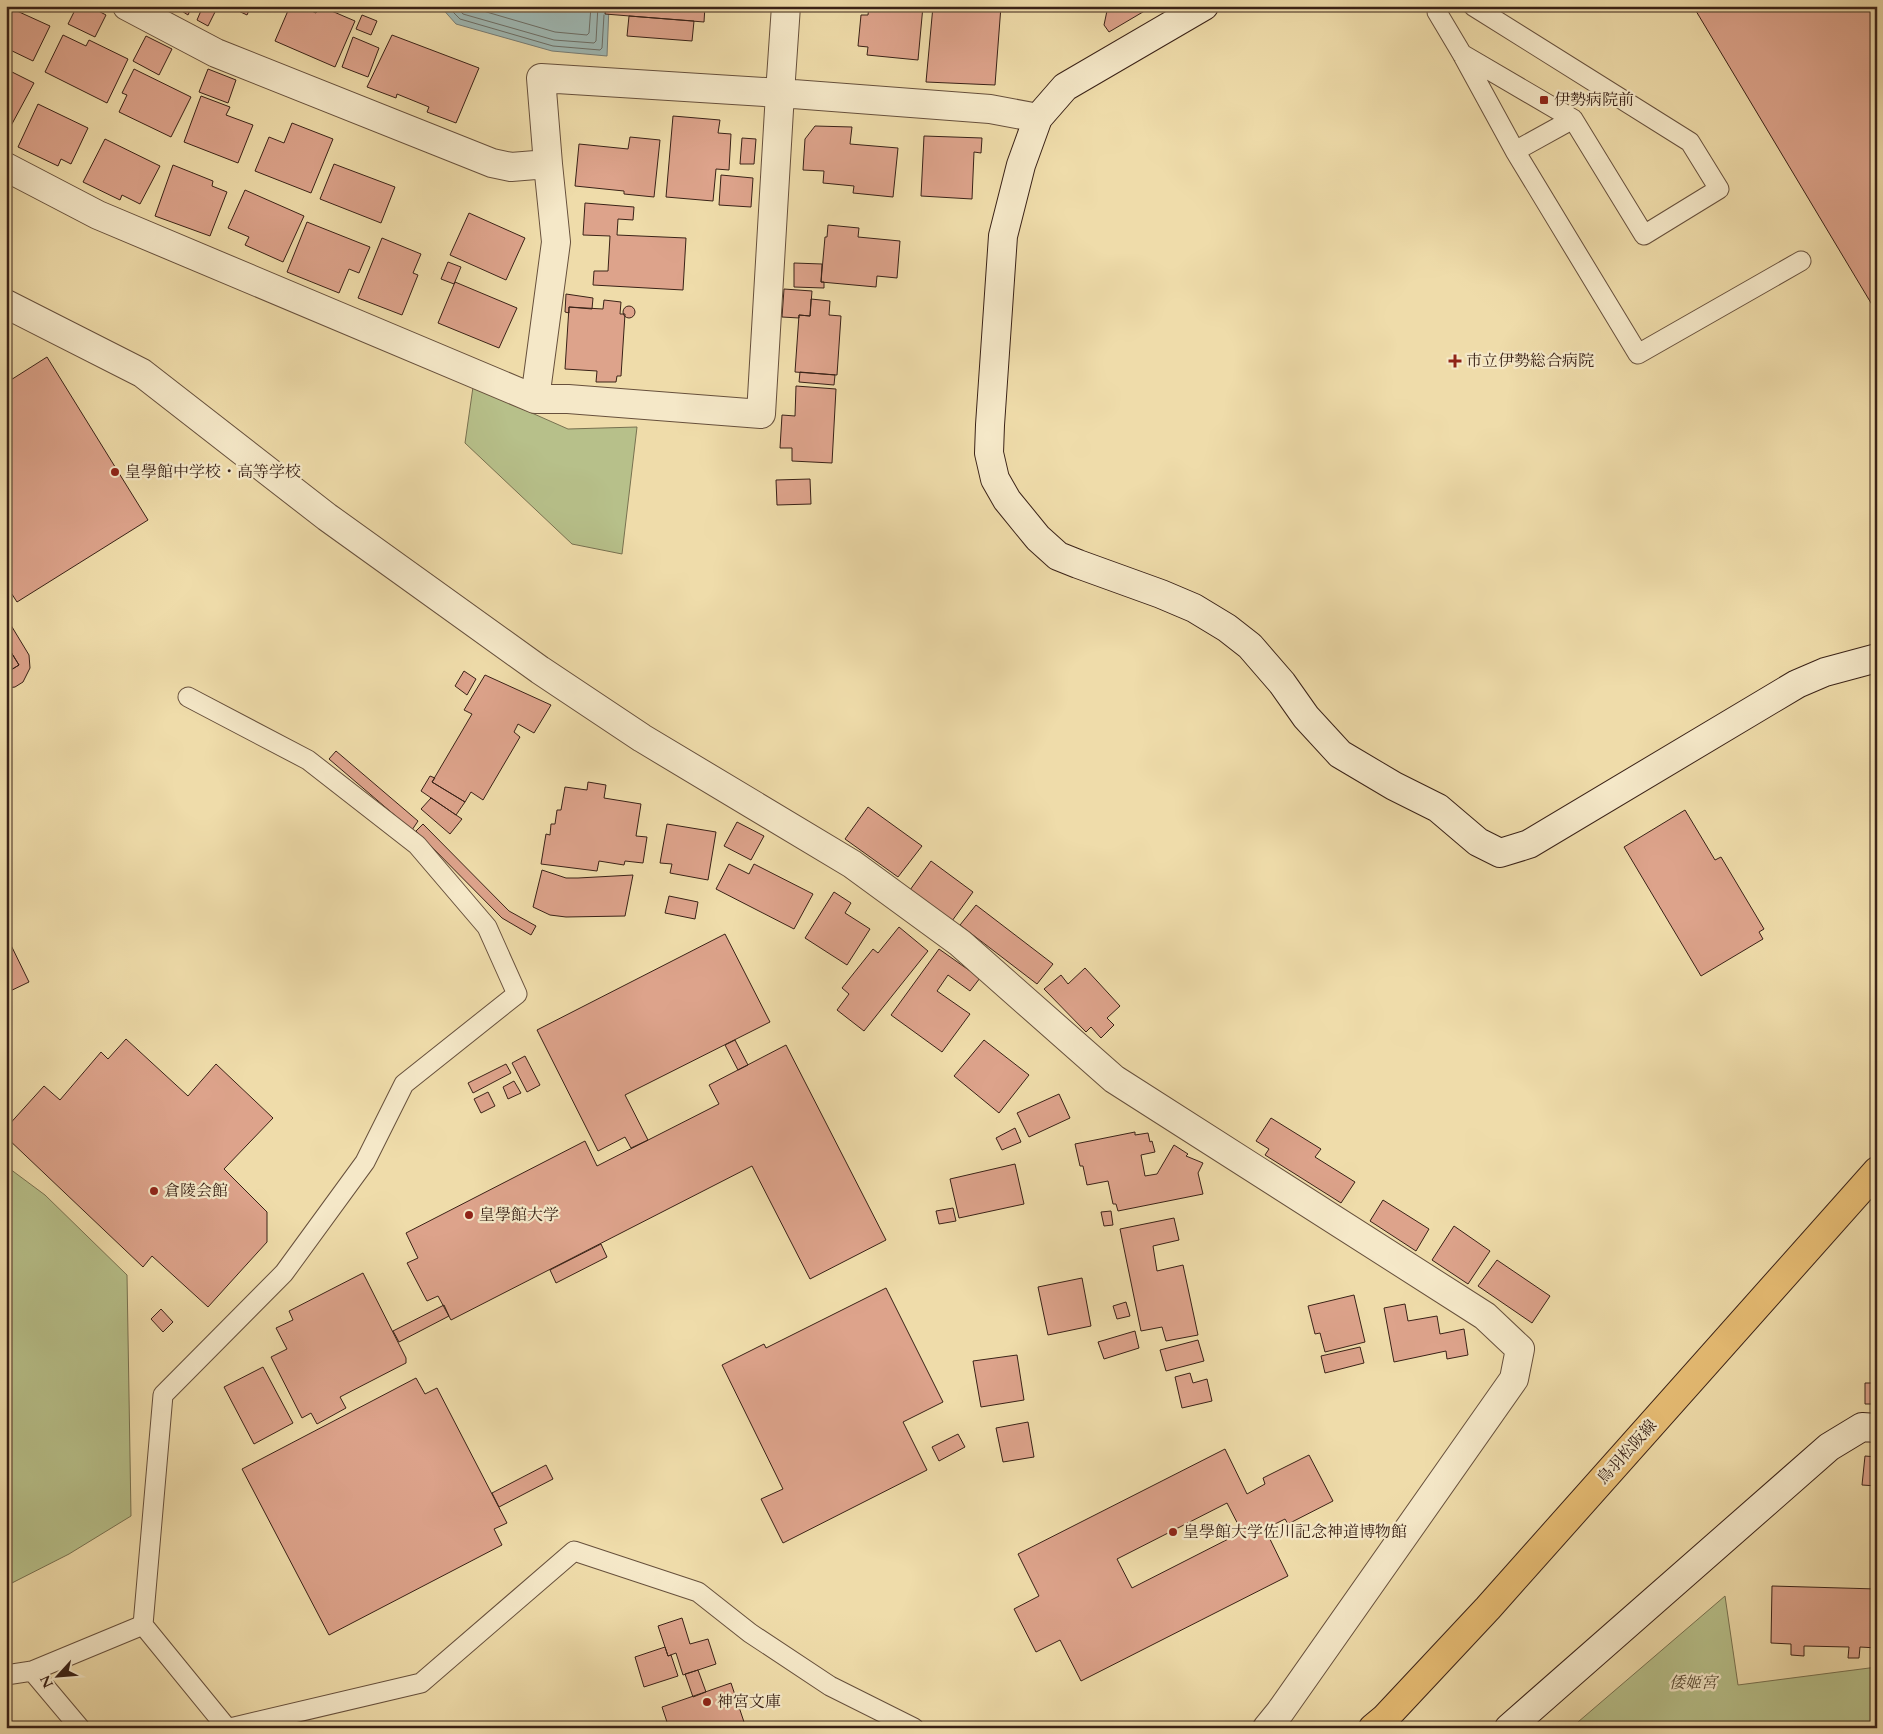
<svg xmlns="http://www.w3.org/2000/svg" width="1883" height="1734" font-family="Cardo,'Noto Serif JP',serif">
<style>
.green{fill:#b7c08a;stroke:#787150}
.water{fill:#9fb9b5;stroke:#777d76}
.lines{fill:none;stroke-linecap:round;stroke-linejoin:round}
.shore{stroke:#6c6e66;stroke-width:1}
.building{fill:#dda38b;stroke:#3a2217;fill-rule:evenodd}
.lane-casing{stroke:#67503c;stroke-width:21}
.street-casing{stroke:#67503c;stroke-width:30}
.secondary-casing{stroke:#3a2217;stroke-width:30}
.primary-casing{stroke:#3a2217;stroke-width:30}
.lane{stroke:#f5e8c8;stroke-width:19}
.street{stroke:#f5e8c8;stroke-width:28}
.secondary{stroke:#f5e8c8;stroke-width:28}
.primary{stroke:#e8be75;stroke-width:28}
.poi-dot{fill:#8f2418;stroke:#f5e8c8;stroke-width:2}
.labels{text-anchor:middle;dominant-baseline:central;stroke-width:4.5;stroke-linejoin:round;paint-order:stroke}
.poi-label{font-size:16px;fill:#3a2217;stroke:#f5e8c8;text-anchor:start}
.street-label{font-size:16px;fill:#3a2217;stroke:#f5e8c8}
.park-label{font-size:16px;font-style:italic;fill:#594a34;stroke:#f5e8c8}
</style>
<rect width="100%" height="100%" fill="#efdcaa"/>
<filter id="stains"><feTurbulence type="fractalNoise" baseFrequency=".004" numOctaves="4"/><feColorMatrix values="0 0 0 0 .2 0 0 0 0 .09 0 0 0 0 .02 0 0 0 .5 -.17"/></filter>
<radialGradient id="worn" r=".72"><stop offset=".6" stop-color="#630" stop-opacity="0"/><stop offset="1" stop-color="#630" stop-opacity=".3"/></radialGradient>
<path class="green" d="M473 387 568 429 637 427 622 554 572 544 465 443Z
M6 1166 45 1195 127 1275 131 1516 69 1554 6 1586Z
M1725 1596 1738 1685 1877 1667V1728H1571Z"/>
<path class="water" d="M440 6H609L607 56 552 51 456 24Z"/>
<g class="lines">
<path class="shore" d="M447 6 460 19 553 46 600 50 602 48 604 15
M456 6 463 14 554 40 594 43 596 41 598 6
M466 6 555 32 587 35 589 33 591 6"/>
</g>
<path class="building" d="M6 6 50 26 33 61 6 48Z
M77 6H89L106 15 95 37 68 24Z
M178 6H192L188 15 177 8Z
M203 6H218L208 26 197 20Z
M228 6H251L247 15Z
M290 6H301L316 13 320 6 355 21 335 67 275 41Z
M606 6H705L704 22 605 14Z
M869 6H923L918 60 867 55 868 47 858 46 861 15H868Z
M933 6H1001L995 85 926 82Z
M1108 6H1153L1109 32 1104 25Z
M1693 6H1877V313Z
M362 15 377 21 371 35 356 29Z
M629 16 694 21 692 41 627 36Z
M63 35 86 46 89 40 128 59 107 103 45 72Z
M392 35 479 68 456 123 427 112 429 107 397 94 396 98 367 87Z
M146 36 172 49 159 75 133 61Z
M353 37 379 48 368 77 342 67Z
M6 69 34 83 6 135Z
M134 69 191 97 171 137 119 112 127 95 122 93Z
M208 69 236 80 228 103 199 92Z
M201 96 230 107 226 115 253 125 238 163 184 142Z
M38 104 88 128 71 164 61 159 58 166 18 147Z
M673 116 720 120 718 133 731 134 729 170 716 169 713 201 666 197Z
M292 123 333 139 311 193 255 171 269 137 284 143Z
M815 126 852 127 850 144 898 148 893 197 853 193 854 186 823 183 824 171 803 170 805 139Z
M924 136 982 138 981 153 974 152 972 199 921 196Z
M630 137 660 140 654 197 624 194V191L575 186 579 144 628 149Z
M742 138 756 139 754 164H740Z
M105 139 160 166 140 204 122 195 120 200 83 182Z
M334 164 395 187 381 223 320 199Z
M173 165 213 181 212 186 227 192 210 236 155 216Z
M721 175 753 178 751 207 719 205Z
M245 190 304 216 283 262 245 245 249 237 228 228Z
M585 203 634 207 633 220 618 219 617 235 686 238 683 290 593 285 594 271H608L610 236 583 235Z
M469 213 525 238 506 280 450 255Z
M307 222 370 247 359 273 349 269 339 293 287 272Z
M828 225 859 228 858 237 900 241 897 278 877 276 876 287 821 282 825 237H827Z
M382 238 421 254 413 273 418 275 402 315 358 298Z
M448 262 461 267 454 284 441 279Z
M794 263 822 264 821 282H824V288L794 287Z
M455 282 517 308 499 348 438 323Z
M784 289 812 291 810 316 799 315V318L782 317Z
M566 294 593 298 592 309 569 307V313L565 312Z
M811 299 830 301 829 315 841 316 837 375 795 372 799 315 810 316Z
M604 300 621 302 620 314H625L621 376H617L616 382H596L597 371 565 369 569 307 603 309Z
M623 312a6 6 0 1 1 12 0a6 6 0 1 1-12 0Z
M47 357 148 520 17 602 6 585V383Z
M800 372 835 375 834 385 799 382Z
M796 386 836 389 832 463 792 461V448H780L782 415 795 416Z
M810 479 811 504 777 505 776 480Z
M6 617 29 655 30 668 23 682 15 687 7 688 6 673 19 665 6 644Z
M6 644 19 665 6 673Z
M464 671 476 679 467 695 455 686Z
M485 675 551 705 534 733 518 724 514 732 520 737 483 800 471 792 465 802 432 782 472 714 464 710Z
M336 751 418 821 412 830 329 759Z
M430 776 435 778 432 782 465 802 456 815 421 791Z
M588 782 606 785 604 798 641 804 636 836 647 837 643 863 625 861 624 865 599 861 597 871 541 864 546 834 550 835 551 824H555L557 810H561L565 787 587 790Z
M431 798 462 819 450 834 421 809Z
M868 807 922 846 898 877 845 839Z
M1685 810 1715 860 1721 857 1764 929 1759 932 1763 939 1701 976 1624 847Z
M737 822 764 836 751 860 724 846Z
M423 824 509 911 536 926 531 935 502 918 416 831Z
M667 824 716 832 708 880 670 873 672 864 660 863Z
M931 861 973 892 952 921 910 890Z
M729 864 749 874 754 864 813 894 794 929 716 889Z
M542 870 566 878H578L633 875 625 916 566 917 550 915 533 907Z
M834 892 851 903 845 913 870 929 847 965 805 938Z
M669 896 698 902 695 919 665 913Z
M976 905 1053 964 1037 984 960 925Z
M899 927 928 951 864 1031 837 1010 849 994 842 988 873 949 878 953Z
M725 934 770 1022 625 1095 648 1140 631 1148 625 1137 598 1151 537 1030Z
M6 935 29 982 6 993Z
M939 949 980 978 970 991 948 975 937 991 970 1014 942 1052 891 1015Z
M1085 968 1120 1006 1107 1018 1114 1025 1101 1038 1091 1027 1086 1032 1044 989 1061 975 1068 984Z
M126 1039 188 1096 216 1064 273 1118 224 1169 267 1212V1242L208 1307 152 1256 143 1267 6 1137V1128L44 1086 60 1100 101 1052 108 1059Z
M735 1040 748 1065 738 1070 725 1045Z
M984 1040 1029 1075 999 1113 954 1076Z
M786 1045 886 1240 810 1279 752 1166 451 1320 438 1296 427 1301 407 1263 418 1258 406 1233 585 1141 597 1166 719 1104 709 1085Z
M525 1056 540 1085 527 1092 512 1063Z
M506 1064 511 1073 473 1093 468 1083Z
M514 1081 521 1093 508 1099 503 1087Z
M488 1092 495 1106 481 1113 474 1099Z
M1059 1094 1070 1118 1029 1137 1017 1113Z
M1271 1118 1321 1149 1315 1157 1355 1182 1341 1203 1265 1155 1269 1149 1256 1141Z
M1015 1128 1021 1142 1002 1150 996 1138Z
M1135 1132V1135L1148 1133 1150 1142 1152 1141 1155 1152 1141 1155 1145 1176 1157 1174 1174 1145 1188 1154 1186 1156 1203 1163 1198 1173 1203 1194 1118 1211 1116 1204H1113L1108 1181 1087 1185 1083 1166H1080L1075 1144Z
M1015 1164 1024 1204 959 1218 950 1179Z
M1383 1200 1429 1229 1416 1251 1370 1221Z
M953 1208 956 1221 939 1224 936 1211Z
M1111 1211 1113 1225 1104 1226 1101 1212Z
M1174 1218 1179 1240 1153 1246 1157 1271 1183 1265 1198 1335 1166 1341 1162 1327 1141 1331 1120 1229Z
M1454 1226 1490 1251 1468 1284 1432 1260Z
M601 1244 607 1257 556 1283 550 1270Z
M1497 1260 1550 1296 1532 1323 1478 1286Z
M363 1273 406 1358V1363L340 1397 346 1408 317 1424 311 1413 302 1418 271 1357 287 1349 276 1328 293 1320 289 1311Z
M1082 1278 1091 1326 1048 1335 1038 1287Z
M886 1288 943 1402 903 1422 927 1470 783 1543 761 1499 783 1489 722 1365 764 1344 766 1348Z
M1354 1295 1365 1342 1325 1352 1320 1333 1315 1334 1308 1306Z
M1126 1302 1130 1316 1117 1319 1113 1306Z
M1405 1304 1408 1321 1437 1316 1440 1334 1464 1329 1468 1355 1447 1359 1446 1351 1394 1362 1384 1308Z
M444 1305 449 1316 399 1342 393 1331Z
M161 1309 173 1322 163 1332 151 1319Z
M1135 1331 1139 1348 1104 1359 1098 1342Z
M1198 1340 1204 1361 1166 1371 1160 1350Z
M1360 1347 1364 1363 1325 1373 1321 1356Z
M1017 1355 1024 1400 981 1407 973 1361Z
M263 1367 293 1423 254 1444 224 1387Z
M1190 1373 1193 1383 1207 1379 1212 1401 1182 1408 1175 1377Z
M416 1378 425 1394 437 1388 507 1523 494 1529 502 1545 329 1635 242 1469Z
M1865 1383H1877V1404H1865Z
M1028 1422 1034 1457 1003 1462 996 1428Z
M958 1434 965 1447 939 1461 932 1447Z
M1225 1449 1247 1494 1265 1484 1263 1478 1309 1455 1333 1501 1288 1524 1285 1519 1265 1529 1288 1576 1081 1681 1060 1640 1036 1652 1014 1609 1039 1596 1018 1554ZM1227 1503 1242 1532 1132 1588 1117 1559Z
M1865 1456 1877 1457V1486L1862 1485Z
M546 1465 553 1479 499 1507 492 1493Z
M1772 1586 1877 1589V1648L1860 1647 1859 1658H1848L1849 1647 1804 1646V1656L1791 1655V1644L1771 1643Z
M682 1618 690 1644 708 1639 716 1664 683 1675 676 1653 668 1656 658 1626Z
M665 1647 668 1656 671 1655 678 1676 644 1687 635 1657Z
M698 1670 706 1692 693 1697 685 1674Z
M731 1683 746 1728H669L662 1707Z"/>
<g class="lines">
<g class="lane-casing">
<path id="lane" d="M1437 6V12L1462 54 1515 151 1638 354 1801 261
M1473 6 1690 142 1719 189 1644 235 1573 119 1515 151
M1462 54 1573 119
M143 1625 227 1728
M32 1671 143 1625 163 1395 284 1273 365 1162 404 1084 517 994 487 927 417 845 308 760 188 697
M6 1675 32 1671 80 1728
M230 1728 421 1683 574 1551 698 1592 750 1633 830 1686 914 1728"/>
</g>
<g class="street-casing">
<path id="street" d="M786 6 780 93 990 109 1038 118
M6 167 98 215 535 399H568L761 414 780 93 541 78 548 164 511 167 492 163 216 53 127 6
M6 304 142 373 327 517 540 670 642 738 852 864 960 943 1114 1079 1485 1316 1520 1349 1514 1379 1280 1712 1267 1728
M535 399 556 242 548 164"/>
</g>
<g class="secondary-casing">
<path id="secondary" d="M1204 6 1065 87 1038 118 1021 165 1003 236 990 425 989 453 995 479 1007 500 1038 538 1058 556 1078 564 1161 594 1194 608 1227 628 1250 646 1282 683 1306 717 1340 754 1394 786 1438 808 1478 842 1500 853 1529 844 1797 684 1825 672 1877 658
M1509 1728 1829 1447 1862 1427 1877 1428"/>
</g>
<g class="primary-casing">
<path id="primary" d="M1373 1728 1385 1718 1488 1608 1877 1171"/>
</g>
<use href="#lane" class="lane"/>
<use href="#street" class="street"/>
<use href="#secondary" class="secondary"/>
<use href="#primary" class="primary"/>
</g>
<g class="poi-dot">
<rect x="1539" y="95" width="10" height="10" rx="2.5"/>
<path d="M1452.5 353.5h5v5h5v5h-5v5h-5v-5h-5v-5h5z"/>
<circle cx="115" cy="472" r="5"/>
<circle cx="154" cy="1191" r="5"/>
<circle cx="469" cy="1215" r="5"/>
<circle cx="1173" cy="1532" r="5"/>
<circle cx="707" cy="1702" r="5"/>
</g>
<g class="labels">
<g class="poi-label">
<text x="1554" y="100">伊勢病院前</text>
<text x="1466" y="361">市立伊勢総合病院</text>
<text x="125" y="472">皇學館中学校・高等学校</text>
<text x="164" y="1191">倉陵会館</text>
<text x="479" y="1215">皇學館大学</text>
<text x="1183" y="1532">皇學館大学佐川記念神道博物館</text>
<text x="717" y="1702">神宮文庫</text>
</g>
<g class="street-label">
<text transform="translate(1627 1452) rotate(-48)">鳥羽松阪線</text>
</g>
<g class="park-label">
<text x="1693" y="1683">倭姬宮</text>
</g>
</g>
<rect width="1883" height="1734" fill="none" stroke="#efdcaa" stroke-width="25"/>
<rect x="8" y="8" width="1868" height="1719" fill="none" stroke="#3a2217" stroke-width="2.5"/>
<rect x="12" y="12" width="1858" height="1709" fill="none" stroke="#3a2217"/>
<g transform="translate(58 1676) rotate(244)" stroke="#f5e8c8" stroke-width="4" paint-order="stroke">
<path d="M0-4L9 19L0 12L-9 19Z" fill="#3a2217"/>
<text y="-8" font-size="14" font-weight="bold" text-anchor="middle" fill="#3a2217">N</text>
</g>
<rect width="100%" height="100%" filter="url(#stains)"/>
<rect width="100%" height="100%" fill="url(#worn)"/>
</svg>
